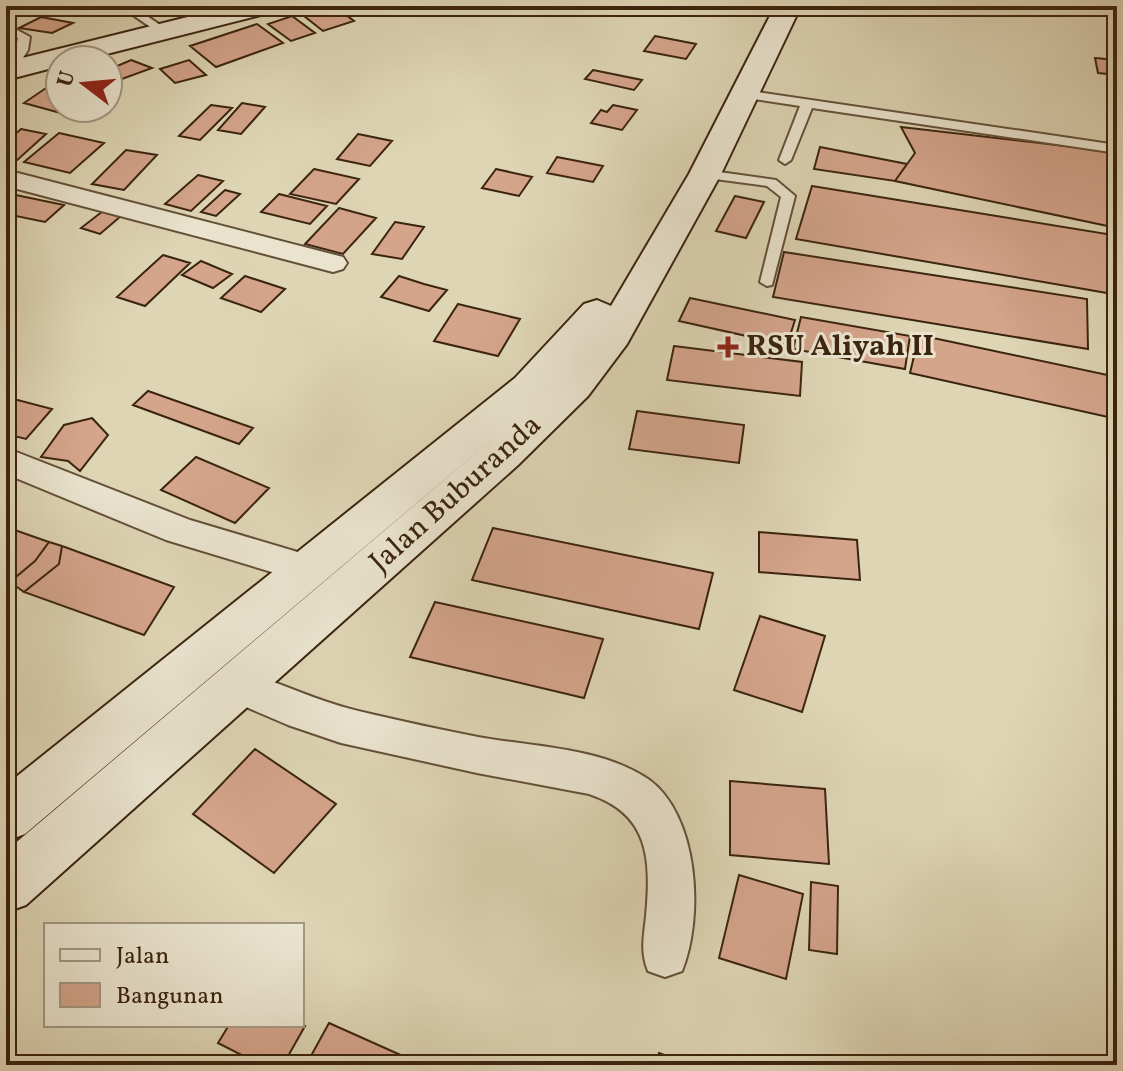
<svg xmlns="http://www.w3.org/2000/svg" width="1123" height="1071" font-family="Vollkorn,serif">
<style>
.building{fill:#d4a48b;stroke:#3b240f;stroke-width:2}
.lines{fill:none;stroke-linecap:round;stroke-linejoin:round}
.lane-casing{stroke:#645038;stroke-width:4}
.street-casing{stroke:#645038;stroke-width:4}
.secondary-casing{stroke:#3b240f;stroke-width:4}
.lane{fill:#eae4cf;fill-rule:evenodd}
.street{fill:#eae4cf;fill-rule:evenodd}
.secondary{fill:#eae4cf;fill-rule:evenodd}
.poi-dot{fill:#8f2418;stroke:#eae4cf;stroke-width:3}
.labels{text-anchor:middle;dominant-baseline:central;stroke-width:6;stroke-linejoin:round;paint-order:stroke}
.poi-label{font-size:30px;font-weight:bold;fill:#3b240f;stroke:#eae4cf;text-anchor:start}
.street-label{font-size:30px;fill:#3b240f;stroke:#eae4cf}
</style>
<rect width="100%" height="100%" fill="#ded5b5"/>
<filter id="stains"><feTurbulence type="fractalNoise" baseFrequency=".0025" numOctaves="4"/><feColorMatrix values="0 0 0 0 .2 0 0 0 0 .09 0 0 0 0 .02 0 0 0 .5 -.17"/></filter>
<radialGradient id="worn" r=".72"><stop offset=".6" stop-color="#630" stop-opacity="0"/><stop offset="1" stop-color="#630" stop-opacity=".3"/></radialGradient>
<path class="building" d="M317 6H334L354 21 323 31 299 12Z
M410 6H451L438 14Z
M292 16 315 33 291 41 268 24Z
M41 17 73 23 52 33 19 28Z
M257 24 283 43 216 67 190 46Z
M655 36 696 44 686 59 644 51Z
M1095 58 1117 60V75L1098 73Z
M131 60 152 68 122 79 108 73V70Z
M189 60 206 75 175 83 160 69Z
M593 70 642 80 634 90 585 79Z
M46 88 60 92V108H88L75 117 24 103Z
M242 103 265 107 241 134 218 130Z
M211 105 232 108 200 140 179 136Z
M613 105 637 110 622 130 591 123 601 110 607 112Z
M901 127 1117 152V228L895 181 915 153Z
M21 129 46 134 15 162 6 160V142Z
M59 133 104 143 70 173 24 162Z
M358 134 392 141 370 166 337 159Z
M820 147 907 164 895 181 814 169Z
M126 150 157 155 124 190 92 184Z
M557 157 603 166 593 182 547 173Z
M314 169 359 179 336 204 290 194Z
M496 169 532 177 519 196 482 188Z
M198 175 223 181 191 211 165 204Z
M812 186 1107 234V293L796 239Z
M225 190 240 194 216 216 201 212Z
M11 194 64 205 45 222 6 214V198Z
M279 194 327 206 310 224 261 212Z
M735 196 764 202 746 238 716 231Z
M339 208 376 218 343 254 305 244Z
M103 211 121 216 100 234 81 228Z
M395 222 424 227 402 259 372 254Z
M784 252 1087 299 1088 349 773 297Z
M163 255 190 263 145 306 117 297Z
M201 261 232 274 213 288 182 275Z
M245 276 285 289 261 312 221 298Z
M399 276 424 284 447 290 429 311 381 297Z
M690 298 795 320 787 345 679 321Z
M458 304 520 319 498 356 434 341Z
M801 317 910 336 905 369 793 349Z
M919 335 1117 377V419L910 373Z
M674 346 802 362 800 396 667 380Z
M148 391 253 428 239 444 133 405Z
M6 397 52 409 26 439 6 434Z
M637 411 744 425 739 463 629 449Z
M92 418 108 435 80 471 68 461 41 457 64 425Z
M196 457 269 488 235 523 161 490Z
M6 527 49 542 35 561 10 582 6 581Z
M493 528 713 573 699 629 472 580Z
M759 532 857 540 860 580 759 572Z
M49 542 62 546 59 564 24 592 10 582 35 561Z
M62 546 174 587 144 635 24 592 59 564Z
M435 602 603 639 584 698 410 657Z
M760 616 825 636 802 712 734 690Z
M255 749 336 804 274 873 193 814Z
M730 781 825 789 829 864 730 855Z
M739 875 803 894 786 979 719 958Z
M811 882 838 886 837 954 809 950Z
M329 1023 423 1065H306Z
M229 1025H302L305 1026 283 1065H261L218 1043Z
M659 1053 689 1065H656Z"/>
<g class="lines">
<g class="lane-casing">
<path id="lane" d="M120 6H132L169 31 159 33Z
M200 6H212L224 17 214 19Z
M6 24 30 37 28 50 14 72 6 73C6 61 16 51 18 38L6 32Z
M744 90 1117 145V153L812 108 791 160 785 164 779 160 800 106 740 97V91Z
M705 170 776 180 795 196 772 285 767 286 760 282 781 197 767 186 700 177V171Z"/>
</g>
<g class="street-casing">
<path id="street" d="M6 170 343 257 347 263 343 269 333 272 6 186Z
M6 448 190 520 321 559 326 569 321 579 308 583 166 540 6 474Z
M239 669C284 685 324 704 371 714 406 722 442 730 478 737 533 747 600 747 648 779 699 815 704 917 682 971L665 977 648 971C640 951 644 936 646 916 651 860 650 814 589 794L477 773 341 743 288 725 225 698 219 686 225 674Z"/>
</g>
<g class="secondary-casing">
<path id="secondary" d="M232 6H277L273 12 83 60H60V66L6 80V62Z
M775 6H801L721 174 627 344 588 396 518 465 26 905 6 912V851L515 420 25 834 6 841V785L515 378 584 304 597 300 611 306 689 174Z"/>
</g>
<use href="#lane" class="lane"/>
<use href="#street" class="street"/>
<use href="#secondary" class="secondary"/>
</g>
<path class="poi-dot" d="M724 335h8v8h8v8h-8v8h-8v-8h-8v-8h8z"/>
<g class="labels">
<g class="poi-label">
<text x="746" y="347">RSU Aliyah II</text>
</g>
<g class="street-label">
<text transform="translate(456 494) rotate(-42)">Jalan Buburanda</text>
</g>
</g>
<rect width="1123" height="1071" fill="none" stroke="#ded5b5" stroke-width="32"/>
<rect x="8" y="8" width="1107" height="1055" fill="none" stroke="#3b240f" stroke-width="4"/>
<rect x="16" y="16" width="1091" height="1039" fill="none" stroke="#3b240f" stroke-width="2"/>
<rect x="44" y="923" width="260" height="104" fill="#eae4cf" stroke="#a49782" stroke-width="2"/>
<rect x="60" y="949" width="40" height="12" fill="#eae4cf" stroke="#a49782" stroke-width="2"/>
<text x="116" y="963" font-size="24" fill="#3b240f">Jalan</text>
<rect x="60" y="983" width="40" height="24" fill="#d4a48b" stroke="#a49782" stroke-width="2"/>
<text x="116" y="1003" font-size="24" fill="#3b240f">Bangunan</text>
<g transform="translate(84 84) rotate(286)"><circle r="38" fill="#eae4cf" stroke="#a49782" stroke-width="2"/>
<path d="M0-6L14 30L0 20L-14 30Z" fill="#8f2418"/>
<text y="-12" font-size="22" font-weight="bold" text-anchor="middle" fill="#3b240f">U</text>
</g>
<rect width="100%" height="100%" filter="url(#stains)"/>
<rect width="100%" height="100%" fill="url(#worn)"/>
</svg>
